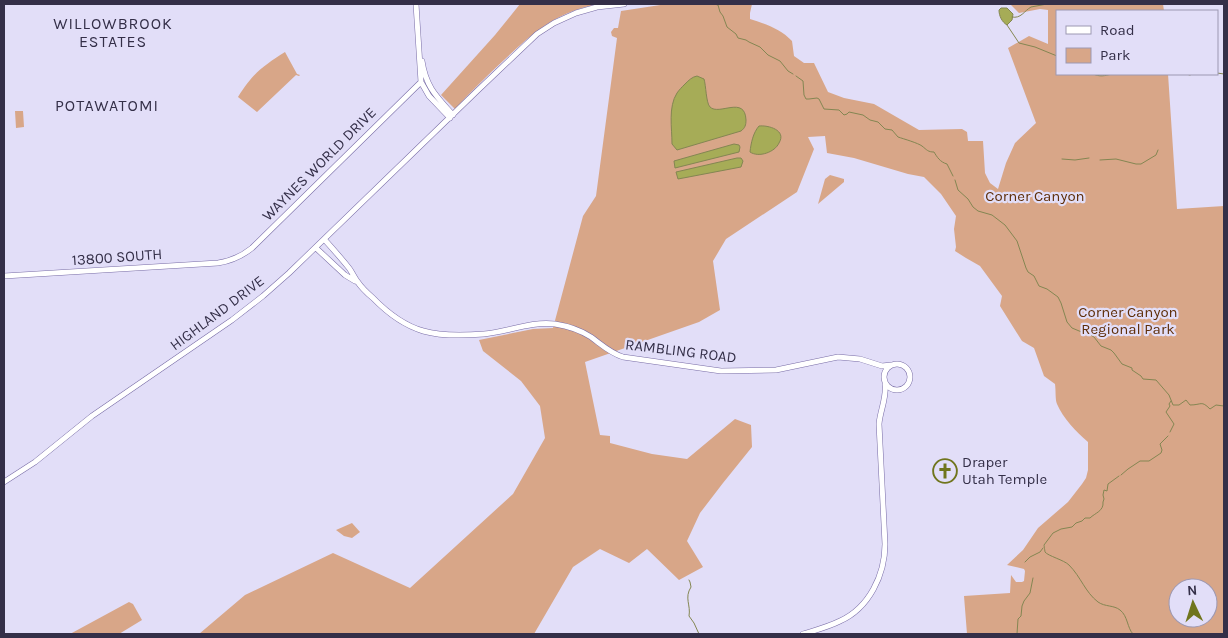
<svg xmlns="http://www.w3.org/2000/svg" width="1228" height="638" font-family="Karla,sans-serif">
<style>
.green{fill:#d8a688;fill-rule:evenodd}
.water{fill:#a6ac57;stroke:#848652}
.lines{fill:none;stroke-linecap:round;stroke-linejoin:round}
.stream{stroke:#848652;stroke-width:1}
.secondary-casing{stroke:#786ca6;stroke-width:6}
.secondary{stroke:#fff;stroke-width:5}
.labels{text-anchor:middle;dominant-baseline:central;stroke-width:4.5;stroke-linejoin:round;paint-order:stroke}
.street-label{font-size:15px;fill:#342f48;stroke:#e2def8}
.park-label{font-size:15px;fill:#5e2e09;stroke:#e2def8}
.poi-label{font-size:15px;fill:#342f48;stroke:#e2def8;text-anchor:start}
.neighbourhood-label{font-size:16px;letter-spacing:1px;fill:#342f48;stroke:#e2def8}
</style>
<rect width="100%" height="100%" fill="#e2def8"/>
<path class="green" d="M520 4H601C558 10 534 32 504 60 487 76 470 92 455 109L441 95 495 35Z
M667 4H752L750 13V19C766 24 781 29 792 41L794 56 804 63H814L828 92 844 98 874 104 919 130 962 129 967 132 968 141H983L985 173 990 183 998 189 1006 163 1015 143 1036 123 1008 48 1029 36 1048 44V10L1040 9 1019 13 1010 4H1163L1164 11H1057V74H1168L1177 209 1224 206V634H967L964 596 1010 593 1011 575 1016 582H1022L1024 581 1025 571 1024 569 1007 565 1023 550 1038 528 1068 502 1082 484 1086 478 1088 470V442C1076 432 1063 418 1057 404 1055 399 1056 391 1055 384L1044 376 1034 348 1022 341 1000 306 1002 296 980 266 966 258 955 251 956 247 954 229 956 216 941 194 924 177 908 174 854 158 827 153 825 136 808 137 814 149 797 192 726 239 713 261 720 310 699 322 585 362 600 435 610 436V443L652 454 687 459 735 419 751 425 752 447 723 483 700 513 687 541 703 567 679 580 647 549 629 563 600 549 573 567 534 634H199L245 595 333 553 410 588 513 494 545 438 540 406 521 381 483 351 479 340 533 329 553 328 583 216 596 196 617 38 612 36 611 32 614 28H618L621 11ZM1178 588H1208V618H1178Z
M285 52 297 74 300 75 299 76 296 75 257 112 238 97C252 74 263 66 285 52Z
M15 111H23L24 127 16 128Z
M830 175 844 179V182L818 204 825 179Z
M352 523 360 532 352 538 344 536 336 530Z
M129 602 133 604 142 620 119 634H70Z"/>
<path class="water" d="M1001 8H1007L1013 14 1012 20 1007 25C1002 22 999 16 999 10Z
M697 76 704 79C706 85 706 103 710 107 719 116 745 95 746 120 746 125 745 128 741 131L677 150 672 144C672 128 668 107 677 93 679 90 682 87 685 84 689 80 692 77 697 76Z
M759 126C768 125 787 130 779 143 775 152 759 158 750 152 751 143 753 133 759 126Z
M734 144 739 145 740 147 739 152 675 168 674 161Z
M737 158H741L743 161 741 167 678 179 676 172Z"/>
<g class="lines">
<path class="stream" d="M714 4 718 5 720 12 723 16 727 27 736 34 738 38 746 40 749 42 760 47 768 55 780 61 788 71 793 74
M1012 17C1021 19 1024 11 1031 7L1047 4
M1007 25 1019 43 1035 47 1057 56
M1217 73 1224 74
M1093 74C1100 77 1104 76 1112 74
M1126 74H1129
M1186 74 1190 75
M1201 74H1210
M796 76 803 81 804 95 806 99H809L817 98 819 99 824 109 839 110 844 115 847 114 849 112 863 115 870 120 878 122 885 129 892 130 898 137C904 139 918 143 922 146 927 150 928 152 934 152 937 157 940 162 947 164L953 176
M1062 159 1075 160 1089 158
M1100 160 1116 159 1136 164H1141L1156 155 1158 150
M955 180 958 190 968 199 973 207 978 211 992 215 1005 225 1017 241 1026 268 1028 272 1034 276 1039 286 1047 289 1058 297 1061 303 1067 322 1072 328 1084 333
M1089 334 1094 337 1101 346 1111 350 1114 353 1122 364 1132 368V370L1141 376 1143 379 1156 380 1169 395 1173 405H1179L1186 400 1190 405C1202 405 1201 400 1210 409L1216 405 1224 406
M1170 432 1174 424 1166 412 1170 406 1169 404 1171 401
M1121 475 1128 469 1140 461H1149L1161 453 1162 450 1160 444 1168 436
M1119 476 1108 484 1107 491 1104 490 1103 495 1104 499 1103 502C1104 511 1095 513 1090 518H1085L1082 521 1076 523 1072 527 1061 529 1053 533 1044 545C1044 545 1045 552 1045 552 1048 556 1064 560 1069 565 1081 577 1085 592 1098 602 1105 607 1114 605 1120 610 1128 616 1127 628 1133 634
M1025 562 1030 557 1040 552 1043 548
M689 580 690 582 691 587C684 598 691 605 689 616L694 623 699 634
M1017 634 1018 619 1021 616 1022 606 1024 601 1030 593 1033 578"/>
<g class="secondary-casing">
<path id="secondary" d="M416 4 421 82 429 96 450 118
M422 61C426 87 436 96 453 115
M324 239C333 249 341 258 349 268 352 272 354 277 357 281 361 287 367 293 373 298 408 334 435 338 484 334 508 332 530 321 555 324 568 326 580 330 591 337 602 345 610 353 623 357L721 371 776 370 838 357 860 359 882 366 891 365
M316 248 345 275 355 281
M4 276 218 263C231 261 242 256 252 248L421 82
M884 377a13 13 0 1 1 26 0a13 13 0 1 1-26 0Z
M4 482 35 462 92 416 232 320 263 296 289 273 477 91 537 34 554 23 576 13 597 7 624 4
M803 634C816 630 828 627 840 621 869 608 885 575 885 544L879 424C880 411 887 397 885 384"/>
</g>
<use href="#secondary" class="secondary"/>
</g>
<defs>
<g id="church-ring" transform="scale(1.25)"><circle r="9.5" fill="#e2def8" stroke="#70751d" stroke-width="1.5"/><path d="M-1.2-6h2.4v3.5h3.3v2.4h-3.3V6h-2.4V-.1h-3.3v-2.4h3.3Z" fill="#70751d"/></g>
</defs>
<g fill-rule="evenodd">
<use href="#church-ring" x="945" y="471"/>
</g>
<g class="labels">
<g class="street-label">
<text transform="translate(319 164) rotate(-45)">WAYNES WORLD DRIVE</text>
<text transform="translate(117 257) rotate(-4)">13800 SOUTH</text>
<text transform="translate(217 313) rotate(-37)">HIGHLAND DRIVE</text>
<text transform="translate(681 351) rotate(7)">RAMBLING ROAD</text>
</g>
<g class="park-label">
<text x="1035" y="196">Corner Canyon</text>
<text x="1128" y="312">Corner Canyon<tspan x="1128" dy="17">Regional Park</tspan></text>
</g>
<g class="poi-label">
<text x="962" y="462">Draper<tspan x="962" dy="17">Utah Temple</tspan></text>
</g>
<g class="neighbourhood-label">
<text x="113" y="23">WILLOWBROOK<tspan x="113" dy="18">ESTATES</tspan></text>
<text x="107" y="105">POTAWATOMI</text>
</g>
</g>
<rect width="1228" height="638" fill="none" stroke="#342f48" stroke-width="10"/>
<rect x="1056" y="10" width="162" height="65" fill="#e2def8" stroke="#9c98b2"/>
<rect x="1066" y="26" width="25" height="8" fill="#ffffff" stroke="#9c98b2"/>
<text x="1100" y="35" font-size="15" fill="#342f48">Road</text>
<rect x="1066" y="48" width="25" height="15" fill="#d8a688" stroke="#9c98b2"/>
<text x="1100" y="60" font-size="15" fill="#342f48">Park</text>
<g transform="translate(1193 603) rotate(356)"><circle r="24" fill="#e2def8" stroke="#9c98b2"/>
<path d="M0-4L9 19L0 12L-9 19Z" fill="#70751d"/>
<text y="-8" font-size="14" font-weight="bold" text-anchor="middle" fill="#342f48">N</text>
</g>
</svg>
